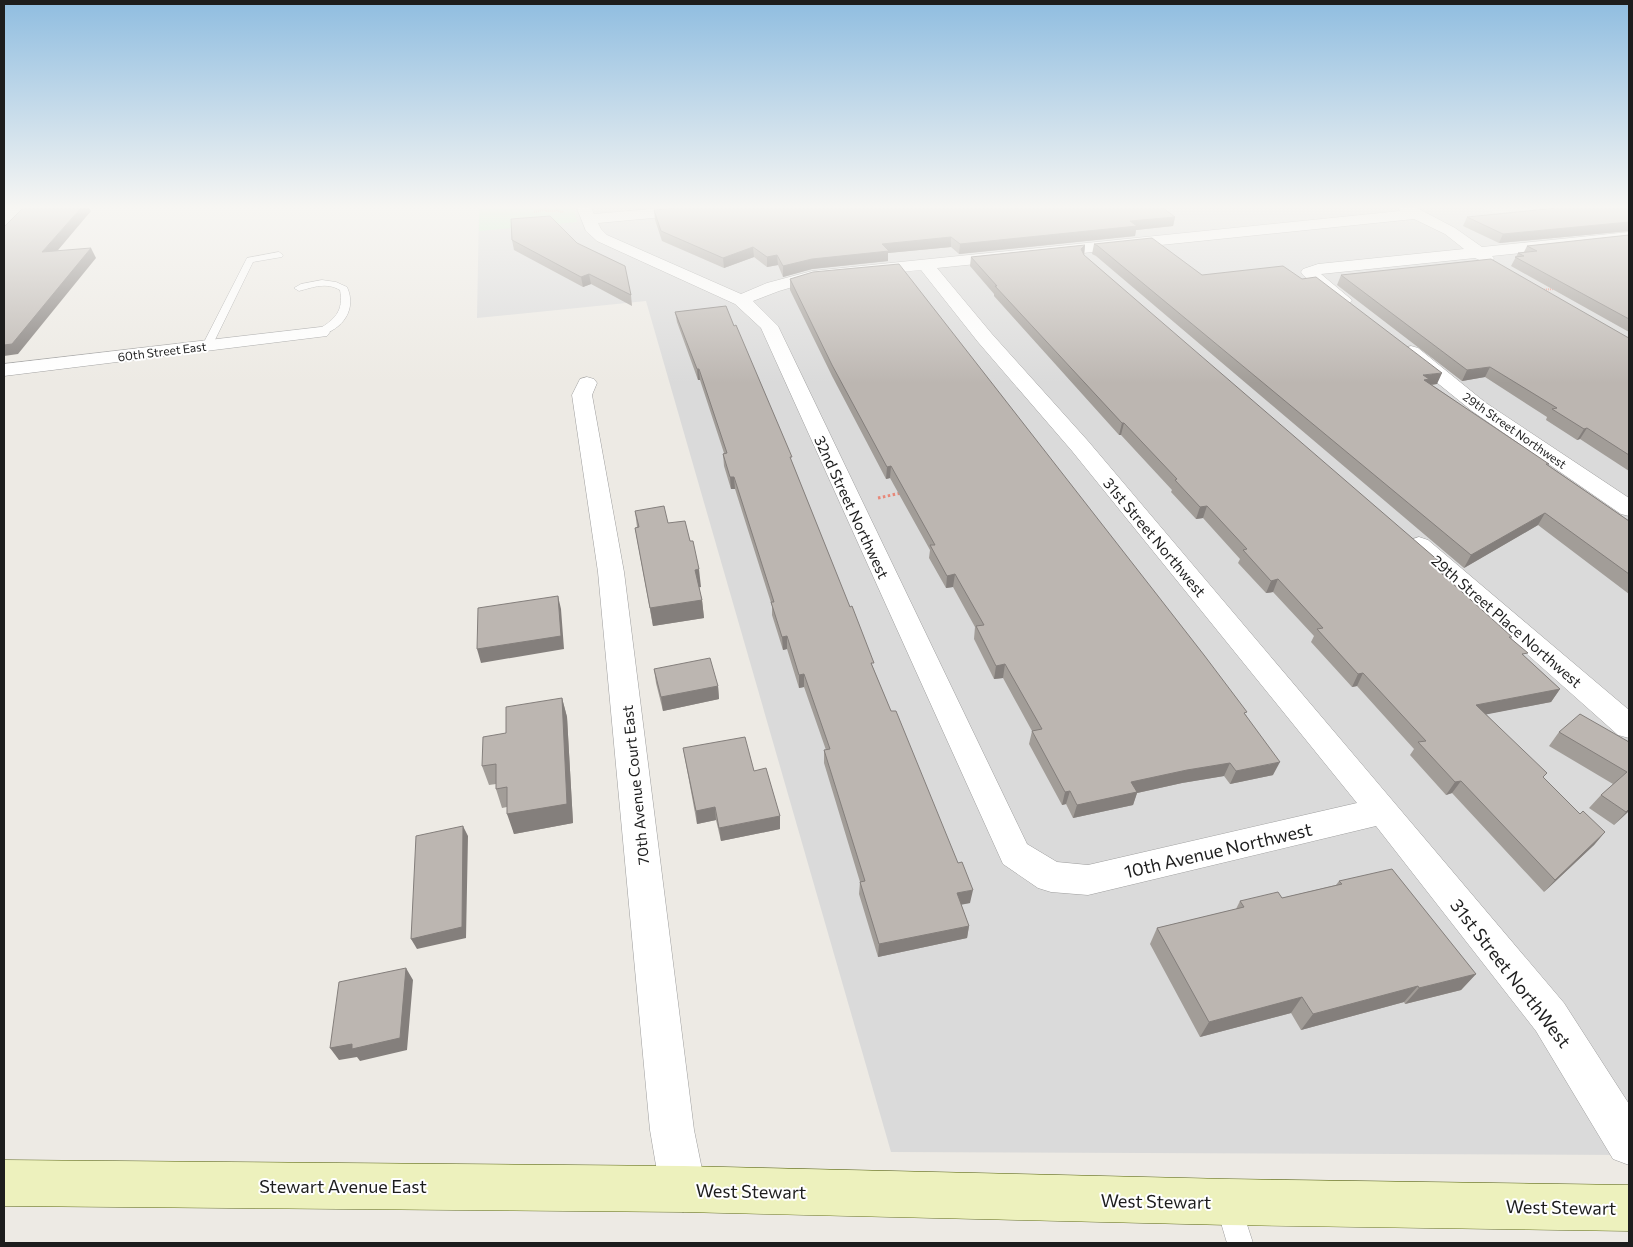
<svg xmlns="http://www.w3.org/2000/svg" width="1633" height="1247" font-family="Commissioner,sans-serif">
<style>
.residential{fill:#dadada}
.park{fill:#c5f2ca}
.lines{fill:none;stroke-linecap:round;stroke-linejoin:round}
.lane-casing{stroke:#9e9e9e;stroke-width:1}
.street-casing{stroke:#9e9e9e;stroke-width:1}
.secondary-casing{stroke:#596512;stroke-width:1}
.path-far1{stroke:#e88879;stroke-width:2;stroke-dasharray:1 1;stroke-linecap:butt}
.path{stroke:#e88879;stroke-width:3;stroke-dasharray:2.5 2.5;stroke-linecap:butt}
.lane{fill:#fff;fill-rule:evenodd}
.street{fill:#fff;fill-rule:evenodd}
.secondary{fill:#edf1bd;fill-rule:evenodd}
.wall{fill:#a29d98}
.shaded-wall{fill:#847f7c}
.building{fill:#bcb6b1;stroke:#847f7c}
.labels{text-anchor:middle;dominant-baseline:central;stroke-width:4;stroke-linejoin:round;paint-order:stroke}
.far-street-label{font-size:12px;fill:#1d1d1d;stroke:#fff}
.street-label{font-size:15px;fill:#1d1d1d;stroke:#fff}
.near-street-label{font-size:18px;fill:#1d1d1d;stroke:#fff}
</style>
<rect width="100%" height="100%" fill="#edeae4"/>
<path class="residential" d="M479 208H1483L1495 213 1547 208H1629V1155L891 1152 646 301 477 318Z"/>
<path class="park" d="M479 208H574L577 222 479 231Z"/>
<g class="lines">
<g class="lane-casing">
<path id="lane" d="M279 252 283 255 282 257 253 262 212 346 211 348H203L202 346 247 258Z
M322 280 336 282 347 287C357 309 343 329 321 335L317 334V330C335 320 344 311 340 290 326 282 314 287 299 291L294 288 301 284Z
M1229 1193 1238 1197 1253 1243H1227L1216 1206 1220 1197Z"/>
</g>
<g class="street-casing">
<path id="street" d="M577 208H591L594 214 663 208H725L718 212 598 223 601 229 607 235 741 294 767 283 812 271 1400 211 1398 208H1417L1455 228 1482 247 1629 232V242L1492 256 1494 258 1492 261 1486 263 1475 258 1321 274 1352 300 1349 304 1343 305 1337 304 1303 275 1301 272 1303 269 1318 264 1464 249 1445 234 1414 219 937 268 992 334 1088 441 1564 1003 1629 1104V1165L1613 1159 1536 1031 1376 826 1088 895 1051 892 1038 888 1003 864 761 328 735 304 597 241 586 231ZM921 270 978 342 1072 451 1357 803 1088 865 1057 862 1027 844 778 326 753 301 779 291 813 281Z
M321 327 327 328 330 332 327 336 4 376V364Z
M1411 346 1418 348 1486 403 1629 498V516L1621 514 1472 411 1404 356 1402 352 1404 348Z
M587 377 594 379 597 383 592 395 624 572 694 1130 706 1189 699 1205 683 1212 667 1205 660 1189 650 1130 598 572 572 395 580 379Z
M1419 537 1428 540 1629 710V738L1618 735 1410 550 1406 545 1410 540Z"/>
</g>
<g class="secondary-casing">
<path id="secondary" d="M4 1160 683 1166 1228 1179 1629 1185V1231L1228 1225 683 1212 4 1206Z"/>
</g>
<path class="path-far1" d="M546 208 545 211H556
M556 208 557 211 564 212
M534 212 544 210
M1540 290 1554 289"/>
<path class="path" d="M878 498 901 493"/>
<use href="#lane" class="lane"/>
<use href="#street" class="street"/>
<use href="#secondary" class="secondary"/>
</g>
<path class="wall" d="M1629 208V231L1499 243 1463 226 1467 217Z
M654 210 1175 217 1173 226 1136 230 1135 236 959 254 951 247 888 253V261L812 269 783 277 778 265 767 267 754 257 724 268 662 241 655 220Z
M511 219 631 295 632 306 591 284 583 287 514 250 512 240Z
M1629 235V332L1511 266 1518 253 1524 252 1527 246Z
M1094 244 1202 275 1437 384 1432 385 1629 521V594L1538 525 1464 568 1096 256 1092 254Z
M1085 245 1084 255 1444 575 1511 638 1525 657 1560 689 1551 702 1486 714 1543 778 1580 814 1605 832 1594 845 1544 892 1452 793 1446 795 1410 755 1414 749 1357 686 1352 687 1311 642 1314 636 1273 592 1266 593 1238 563 1240 559 1203 518 1196 519 1171 492 1172 490 1121 435H1119L994 296V294L970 266 971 257Z
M1341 275 1629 338V471L1580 439 1577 440 1546 420 1547 417 1485 377 1462 381 1337 285Z
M790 279 1246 715 1273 775 1230 784 1224 776 1182 783 1137 793 1133 805 1073 818 1066 804 1062 805 1029 744 1032 731 1003 678 994 679 974 639 975 627 953 587 946 588 929 558 930 550 890 478 886 479 832 376 790 290Z
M675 312 792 462 874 670 970 903 961 904 969 926 967 938 878 957 859 894 860 882 824 763V750H826L804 687 799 688 787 649 783 650 772 615V606L735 489H731L724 466 723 454 724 453 700 380H698L677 322Z
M635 511 668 523 701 587H699L702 600 704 618 653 626 638 545 635 528 637 527Z
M654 669 718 686 719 699 663 711 656 683Z
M562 698 567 717 573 823 514 834 507 807 502 808 496 789V784L489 785 482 766 506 733Z
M1559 732 1629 742V811L1614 825 1589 808 1601 795 1613 784 1549 746Z
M683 748 754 771 780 816V829L721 841 716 820 697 824Z
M1339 881 1476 974 1461 990 1405 1004 1404 1002 1301 1030 1291 1013 1200 1037 1150 944 1157 928 1236 909 1240 901 1282 898 1336 885Z"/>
<path class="shaded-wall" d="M81 208H89L91 211 48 262 42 252Z
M1175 217 1173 226 1136 230 1135 236 959 254 960 244 1130 221Z
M1629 222V231L1499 243 1503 234Z
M951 237V247L888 253V261L812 269 783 277V266L812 259 882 244Z
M1085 245 1084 255 1081 249Z
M753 247 754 257 724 268 723 258Z
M91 248 96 258 18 354 4 356V345Z
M777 255 778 265 767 267V257Z
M589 274 591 284 583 287 581 277Z
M1490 367 1485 377 1462 381 1467 370Z
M697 369H699L700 380H698Z
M1442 373 1437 384 1426 385 1423 375Z
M1122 423H1124L1121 435H1119Z
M1587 428 1580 439 1577 440 1584 429Z
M891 466 890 478 886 479 887 467Z
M730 477H734L735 489H731Z
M1207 506 1203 518 1196 519 1200 507Z
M1545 513 1538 525 1464 568 1471 555Z
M699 569 701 587 696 588 695 570Z
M1448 569 1441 581V573Z
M955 574 953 587 946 588 947 576Z
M1278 579 1273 592 1266 593 1271 581Z
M558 596 561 609 564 649 481 663 477 649Z
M702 600 704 618 653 626 650 608Z
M787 636V649L783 650 782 637Z
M1005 664 1003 678 994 679 996 666Z
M1363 673 1357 686 1352 687 1358 674Z
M804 674V687L799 688V675Z
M718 686 719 699 663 711 661 697Z
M1560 689 1551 702 1468 718 1476 705Z
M562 698 567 717 573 823 514 834 507 814Z
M1280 762 1273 775 1230 784 1236 771Z
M1230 763 1224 776 1182 783 1137 793 1133 805 1073 818 1077 805 1131 782 1187 770Z
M1461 781 1452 793 1446 795 1455 782Z
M1070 791 1066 804 1062 805 1065 792Z
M715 807 716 820 697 824 696 811Z
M1629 809V811L1614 825Z
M780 816V829L721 841 719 828Z
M463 826 468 836 466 938 417 949 411 939Z
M1605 832 1594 845 1544 892 1555 880Z
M973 890 970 903 955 906 957 893Z
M969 926 967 938 878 957 879 944Z
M406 968 413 980 407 1050 360 1061 357 1057 339 1060 330 1048Z
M1476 974 1461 990 1405 1004 1419 988Z
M1418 986 1404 1002 1301 1030 1313 1014Z
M1302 997 1291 1013 1200 1037 1209 1022Z"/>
<path class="building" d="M23 208H81L42 252 91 248 12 344 4 345V227Z
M676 208H1163L1175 217 1130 221 1137 226 960 244 951 237 882 244 889 251 812 259 783 266 777 255 767 257 753 247 723 258 661 231 654 210Z
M1557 208H1629V222L1503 234 1467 217Z
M550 216 577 243 625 266 631 295 589 274 581 277 512 240 511 219Z
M1629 235V319L1515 257 1524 256 1518 253 1537 251 1527 246Z
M1152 238 1202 275 1283 266 1302 279 1316 277 1442 373 1423 375 1429 379 1424 380 1549 464H1546L1629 521V574L1545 513 1471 555 1098 246 1094 244Z
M1085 245 1081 249 1084 255 1448 569 1441 573 1512 637H1509L1528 653 1522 654 1560 689 1476 705 1547 773 1543 777 1580 814 1583 811 1605 832 1555 880 1461 781 1455 782 1418 742 1426 741 1363 673 1358 674 1317 629 1323 628 1278 579 1271 581 1243 550 1247 549 1207 506 1200 507 1175 480 1177 479 1124 423H1122L995 286H997L971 257Z
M1491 259 1627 337 1629 338V455L1587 428 1584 429 1552 409 1557 408 1490 367 1467 370 1341 275Z
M899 264 1204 655 1247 712 1244 713 1280 762 1236 771 1230 763 1187 770 1131 782 1137 792 1077 805 1070 791 1065 792 1032 731 1042 729 1005 664 996 666 976 626 984 625 955 574 947 576 930 545H935L891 466 887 467 832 365 790 279 813 272Z
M726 306 734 326 736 325 792 457H790L850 607 852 606 874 663H871L891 711H896L958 863 962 862 973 890 957 893 969 926 879 944 860 882 865 881 824 750 830 749 804 674 799 675 787 636 782 637 771 602H774L734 477H730L723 454 727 453 699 369H697L675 312Z
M664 506 668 523 685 521 690 541H693L699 569 695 570 702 600 650 608 635 528 639 527 635 511Z
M558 596 561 636 477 649 478 608Z
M710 658 718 686 661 697 654 669Z
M562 698 567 804 507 814V787L496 789V764L482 766 483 737 506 733V707Z
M1580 714 1629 742V809L1626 812 1601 795 1627 772 1559 732Z
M745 737 754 771 766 768 780 816 719 828 715 807 696 811 683 748Z
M463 826 462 927 411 939 416 836Z
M1392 869 1476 974 1419 988 1418 986 1313 1014 1302 997 1209 1022 1157 928 1244 907 1240 901 1278 892 1282 898 1342 884 1339 881Z
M406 968 400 1038 352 1049V1044L330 1048 339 982Z"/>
<linearGradient id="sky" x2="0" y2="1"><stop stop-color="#8fbde0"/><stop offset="0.54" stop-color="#f7f6f3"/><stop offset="1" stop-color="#f7f6f3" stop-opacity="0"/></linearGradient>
<rect width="1633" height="383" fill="url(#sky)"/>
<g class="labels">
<g class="far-street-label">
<text transform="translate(162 351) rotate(-7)">60th Street East</text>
<text transform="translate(1515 430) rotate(35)">29th Street Northwest</text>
</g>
<g class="street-label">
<text transform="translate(852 507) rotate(65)">32nd Street Northwest</text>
<text transform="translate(1155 537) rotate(50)">31st Street Northwest</text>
<text transform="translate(1507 621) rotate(41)">29th Street Place Northwest</text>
<text transform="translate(635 785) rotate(-96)">70th Avenue Court East</text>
</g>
<g class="near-street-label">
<text transform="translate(1218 850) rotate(-13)">10th Avenue Northwest</text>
<text transform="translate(1511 973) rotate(52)">31st Street NorthWest</text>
<text x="343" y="1186">Stewart Avenue East</text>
<text transform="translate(751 1191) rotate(1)">West Stewart</text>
<text transform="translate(1156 1201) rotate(1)">West Stewart</text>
<text transform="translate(1561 1207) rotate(1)">West Stewart</text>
</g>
</g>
<rect width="1633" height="1247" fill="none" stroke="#1d1d1d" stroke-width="10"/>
</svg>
